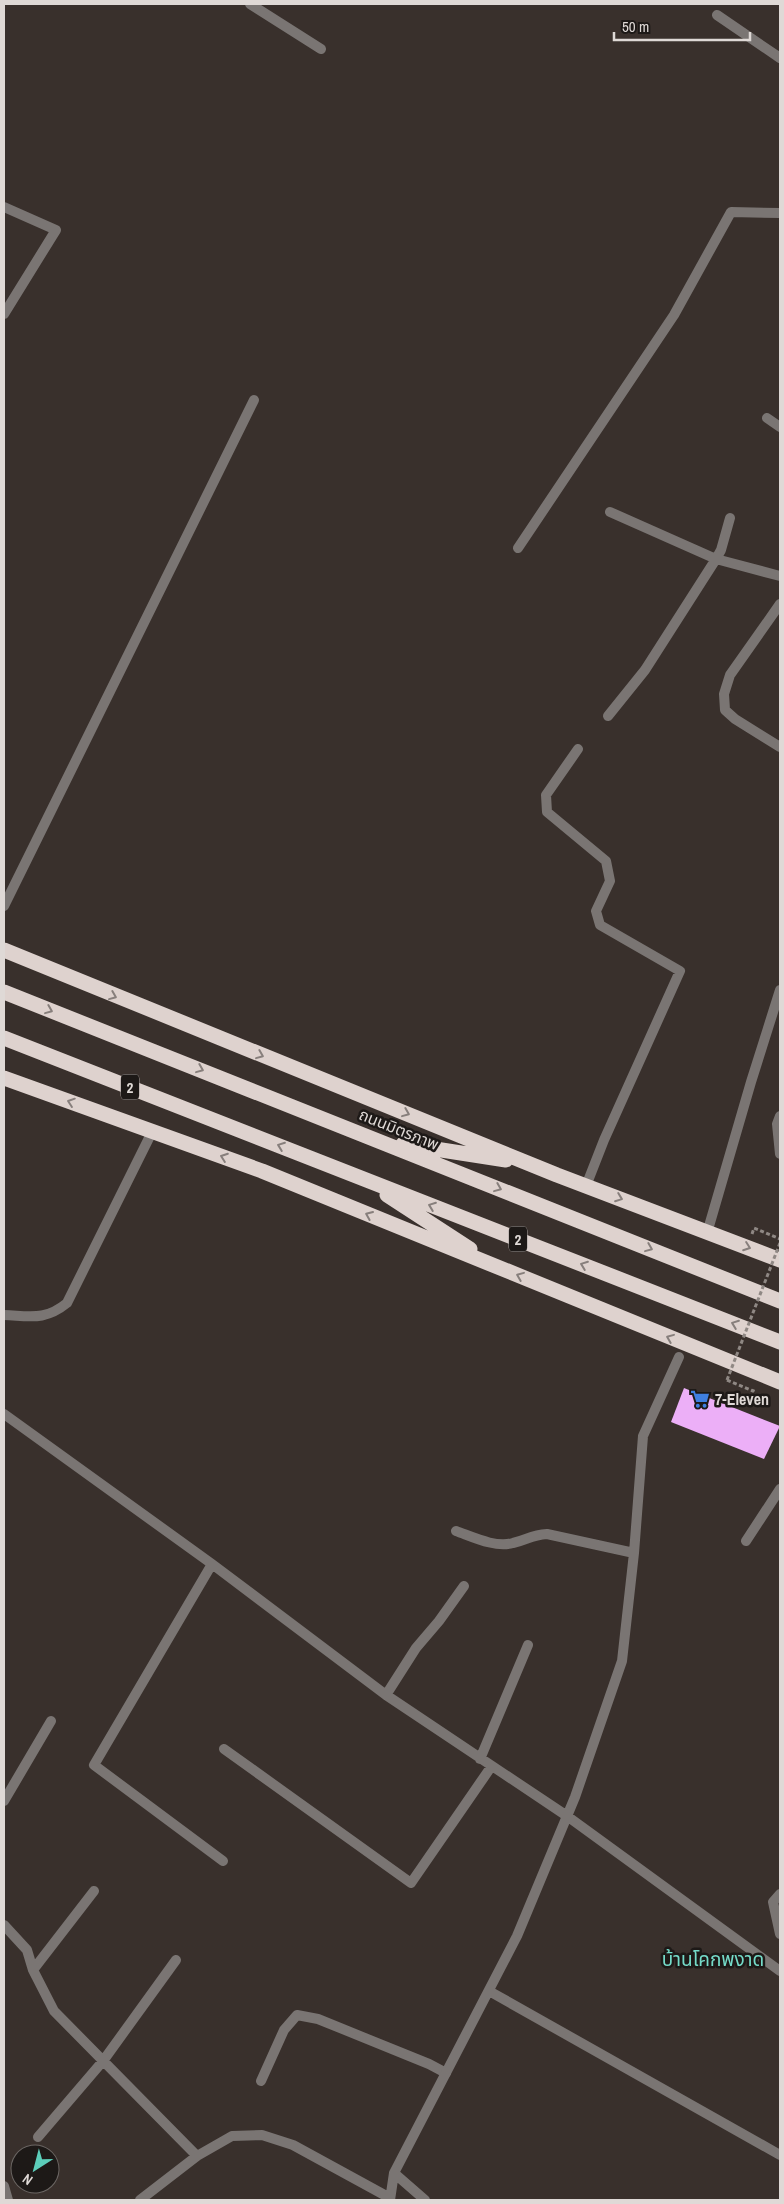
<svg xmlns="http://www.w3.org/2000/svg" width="784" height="2204" font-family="'Archivo Narrow','Noto Sans Thai',sans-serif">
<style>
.building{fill:#ecaff7}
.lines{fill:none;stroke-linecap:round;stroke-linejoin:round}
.path{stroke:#8f8884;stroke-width:3;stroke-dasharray:4 2.5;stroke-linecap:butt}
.lane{stroke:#7a7573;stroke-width:10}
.street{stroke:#7a7573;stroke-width:10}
.highway{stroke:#ded2ce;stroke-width:15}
.path-bridge{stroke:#8f8884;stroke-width:3;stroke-dasharray:4 2.5;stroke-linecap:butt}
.oneway{stroke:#877f7c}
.labels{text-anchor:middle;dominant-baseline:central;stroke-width:5;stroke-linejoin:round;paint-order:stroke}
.shield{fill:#1d1917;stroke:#a59f9d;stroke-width:1}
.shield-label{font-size:15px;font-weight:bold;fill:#dfd9d6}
.street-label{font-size:16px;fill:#dfd9d6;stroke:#1d1917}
.poi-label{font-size:16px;font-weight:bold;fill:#dfd9d6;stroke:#1d1917;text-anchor:start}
.quarter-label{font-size:19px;fill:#75dbc9;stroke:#1d1917}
</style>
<rect width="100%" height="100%" fill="#39302c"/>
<path class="building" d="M684 1388 780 1426 764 1459 671 1422Z"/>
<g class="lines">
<path class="path" d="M752 1234 754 1228 780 1239
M727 1380 753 1391 754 1389"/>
<path class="lane" d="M4 207 56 230 4 314
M4 906 254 400
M780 1116 777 1124 780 1154
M4 1315C30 1316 45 1321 67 1303L153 1130
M780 1894 773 1902 780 1934
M261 2081 284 2030 297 2015 318 2019 429 2064 446 2073"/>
<path class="street" d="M250 4 321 49
M717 15 780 58
M767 418 780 427
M610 512 716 559 780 576
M518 548 674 315 731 212 780 213
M780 604 730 675 724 694 725 710 735 719 780 747
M608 716 645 670 716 559 721 550 730 518
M578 749 546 795 547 812 606 861 610 881 596 911 600 925 680 971 604 1140 586 1186
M707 1233 751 1082 780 990
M4 1414 212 1564 386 1695 567 1816 780 1971
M456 1531C473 1537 495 1548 513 1543 527 1540 531 1535 547 1534L634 1553
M746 1541 780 1489
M212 1564 94 1765 223 1861
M386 1695 416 1648 439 1621 464 1586
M224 1749 411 1883 491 1767
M480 1759 528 1645
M4 1801 51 1721
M4 1925 27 1950 33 1970 54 2011 197 2156
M33 1970 94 1891
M489 1991 780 2155
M38 2137 103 2061 176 1960
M394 2173 425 2200
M4 2186 8 2200
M140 2200 197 2156 232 2136 262 2135 293 2145 390 2198
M390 2200 394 2173 517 1936 575 1797 622 1661 634 1553 643 1436 679 1357"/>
<path class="highway" d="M4 950 557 1175 780 1260
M4 992 780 1301
M4 1038 780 1342
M4 1078 262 1171 780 1382
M403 1144 506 1160
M387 1195 470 1249"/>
<path class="path-bridge" d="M727 1380 780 1243"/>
</g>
<defs><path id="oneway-chevron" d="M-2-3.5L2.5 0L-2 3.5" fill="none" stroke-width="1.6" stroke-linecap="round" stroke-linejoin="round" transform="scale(1.25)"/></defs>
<g class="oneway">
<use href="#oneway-chevron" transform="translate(113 996) rotate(22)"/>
<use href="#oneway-chevron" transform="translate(49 1010) rotate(22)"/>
<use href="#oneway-chevron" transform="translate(260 1055) rotate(22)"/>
<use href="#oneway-chevron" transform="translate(200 1069) rotate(22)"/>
<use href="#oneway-chevron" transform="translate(71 1102) rotate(-161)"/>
<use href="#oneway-chevron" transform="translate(406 1113) rotate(22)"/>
<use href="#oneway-chevron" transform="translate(281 1146) rotate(-159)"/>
<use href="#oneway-chevron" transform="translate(224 1157) rotate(-160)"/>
<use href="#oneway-chevron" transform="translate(498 1188) rotate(22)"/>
<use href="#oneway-chevron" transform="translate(619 1198) rotate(21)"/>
<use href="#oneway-chevron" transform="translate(432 1206) rotate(-159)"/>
<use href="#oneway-chevron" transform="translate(369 1215) rotate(-157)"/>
<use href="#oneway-chevron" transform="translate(747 1247) rotate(20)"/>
<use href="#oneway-chevron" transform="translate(649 1248) rotate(22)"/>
<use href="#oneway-chevron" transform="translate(584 1265) rotate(-159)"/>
<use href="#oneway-chevron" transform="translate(520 1276) rotate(-158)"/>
<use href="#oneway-chevron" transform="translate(735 1324) rotate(-159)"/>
<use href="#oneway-chevron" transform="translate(670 1338) rotate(-158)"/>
</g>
<defs>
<g id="supermarket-bare" transform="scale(1.5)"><path d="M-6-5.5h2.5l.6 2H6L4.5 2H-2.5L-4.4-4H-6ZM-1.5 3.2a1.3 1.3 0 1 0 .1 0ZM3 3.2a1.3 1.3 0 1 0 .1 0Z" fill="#3f7fe0" stroke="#1d1917" stroke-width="2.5" paint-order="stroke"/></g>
</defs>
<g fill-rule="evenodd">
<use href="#supermarket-bare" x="700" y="1399"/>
</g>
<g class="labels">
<g class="shield">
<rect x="121" y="1074.5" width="18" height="25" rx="4"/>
<rect x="509" y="1226.5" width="18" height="25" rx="4"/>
</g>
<g class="shield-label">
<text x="130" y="1087">2</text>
<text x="518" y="1239">2</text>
</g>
<g class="street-label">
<text transform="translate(399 1129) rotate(22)">ถนนมิตรภาพ</text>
</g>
<g class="poi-label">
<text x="715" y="1399">7-Eleven</text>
</g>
<g class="quarter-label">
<text x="713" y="1959">บ้านโคกพงาด</text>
</g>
</g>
<rect width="784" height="2204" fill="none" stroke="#dfd9d6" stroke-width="10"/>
<g transform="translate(35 2169) rotate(216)"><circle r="24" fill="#1d1917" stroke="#6b6663"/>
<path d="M0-4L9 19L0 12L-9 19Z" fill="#5cceba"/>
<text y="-8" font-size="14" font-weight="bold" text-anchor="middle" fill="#dfd9d6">N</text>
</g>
<path d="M614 32v8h136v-8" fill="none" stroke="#dfd9d6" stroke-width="2.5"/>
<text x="622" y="32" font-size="15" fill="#dfd9d6" stroke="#1d1917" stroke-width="4" paint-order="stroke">50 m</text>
</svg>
